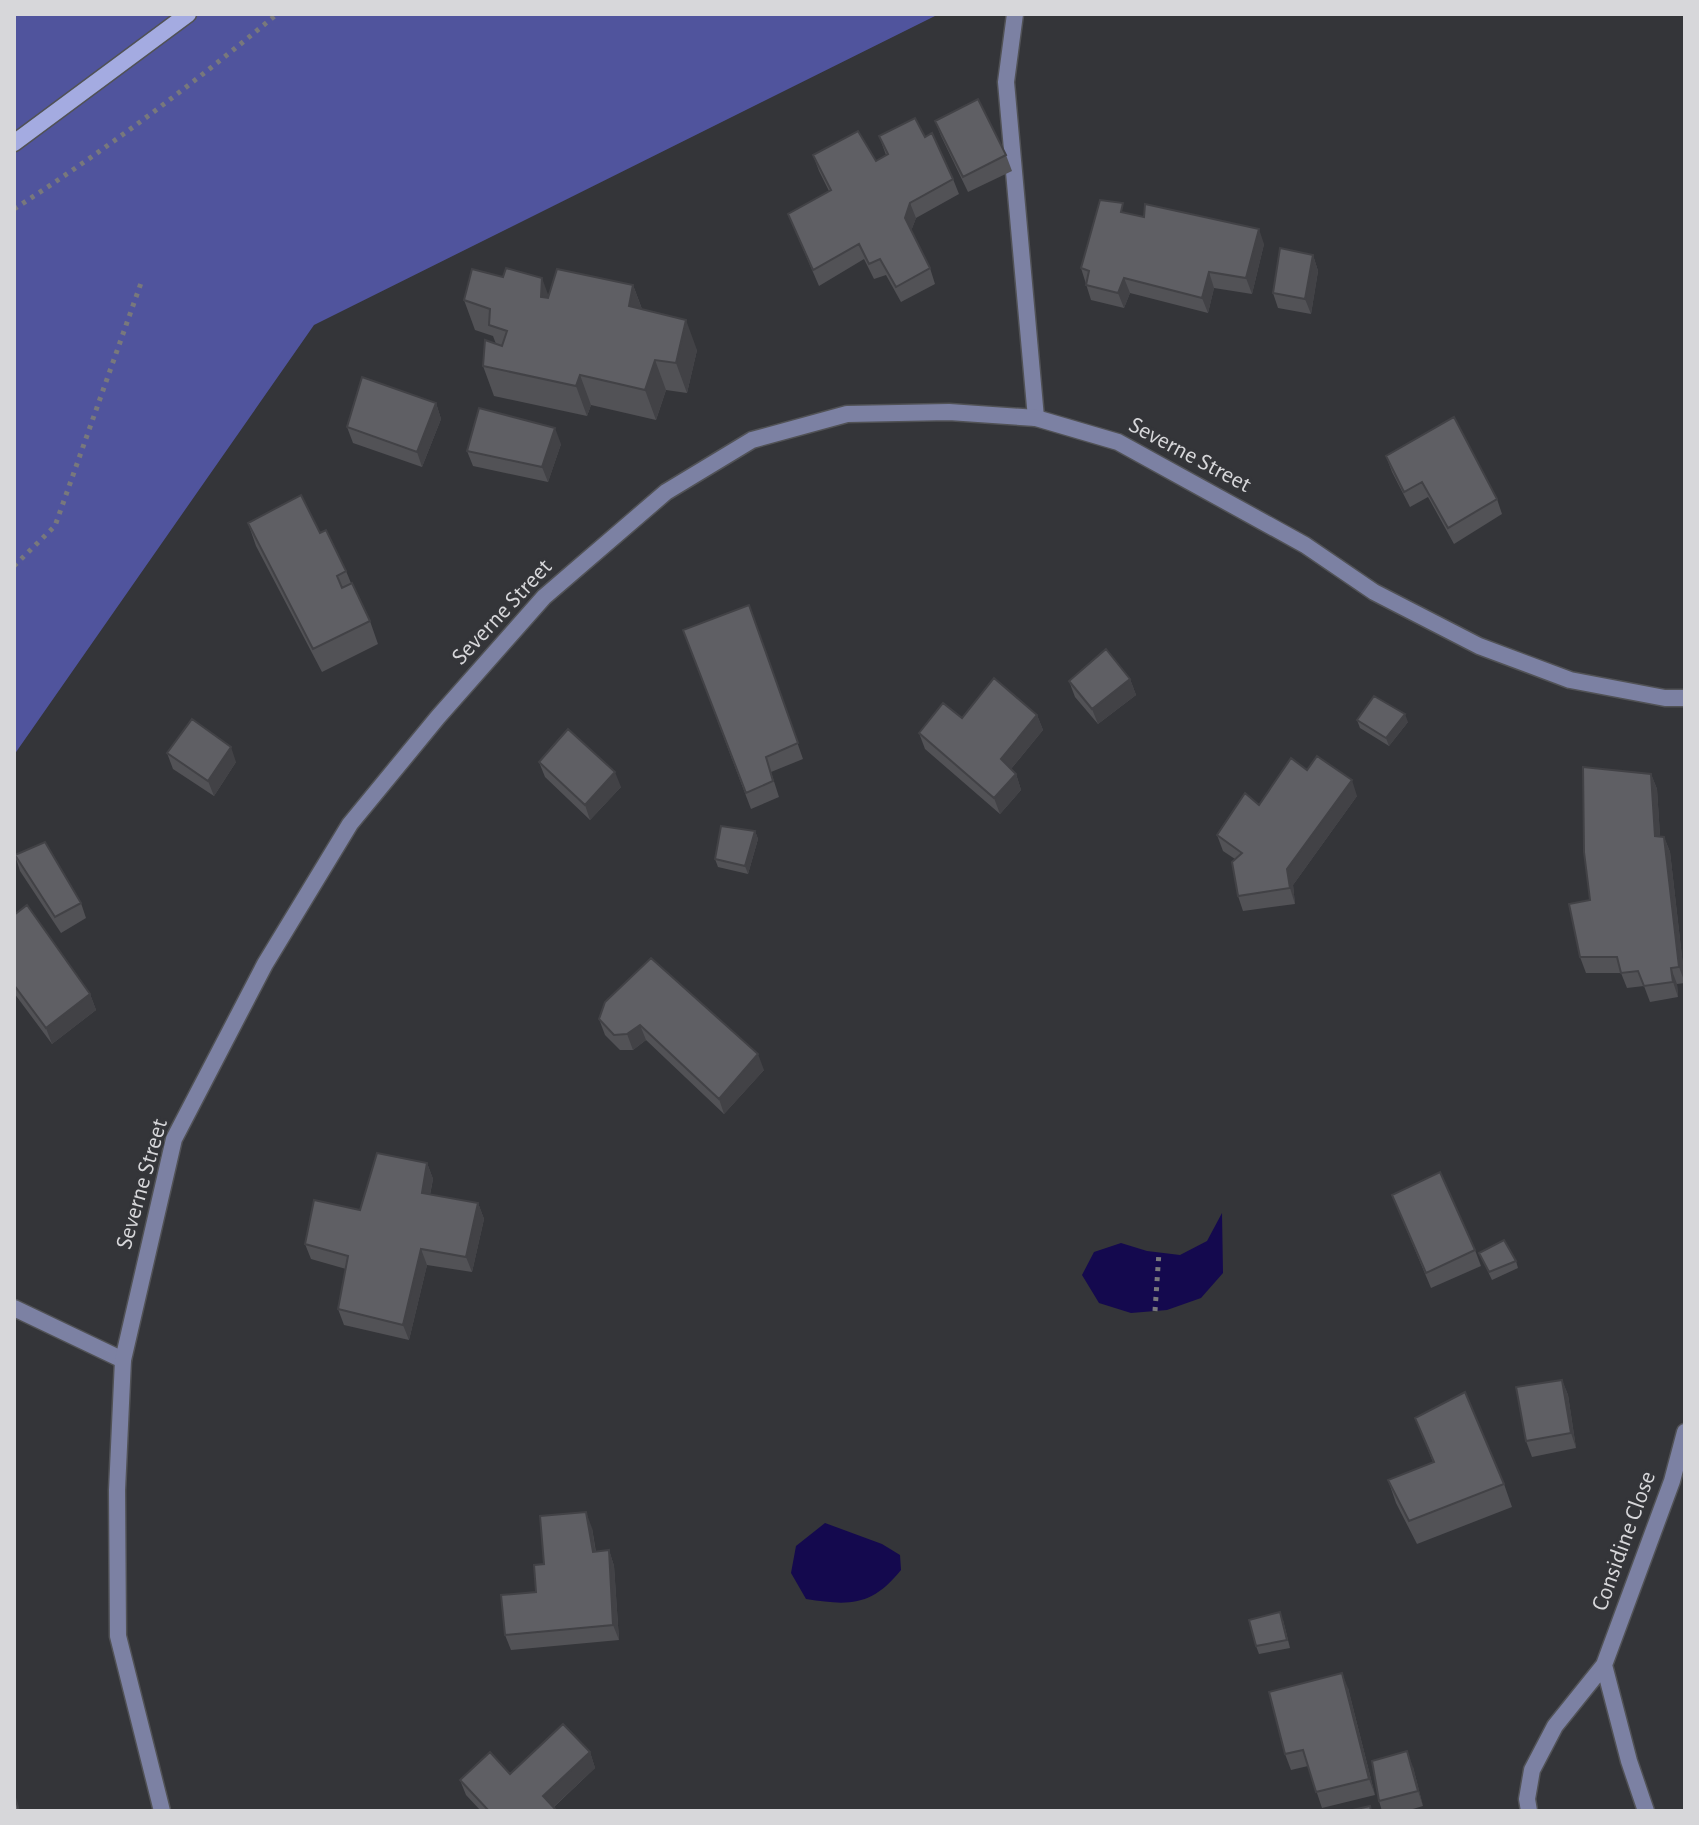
<svg xmlns="http://www.w3.org/2000/svg" width="1699" height="1825" font-family="'Alegreya Sans',sans-serif">
<style>
.forest{fill:#50549d}
.water{fill:#14094e}
.lines{fill:none;stroke-linecap:round;stroke-linejoin:round}
.service-casing{stroke:#515256;stroke-width:19}
.minor-casing{stroke:#515256;stroke-width:19}
.secondary-casing{stroke:#515256;stroke-width:19}
.path{stroke:#78787c;stroke-width:5;stroke-dasharray:4 6;stroke-linecap:butt}
.service{stroke:#7c81a3;stroke-width:16}
.minor{stroke:#7c81a3;stroke-width:16}
.secondary{stroke:#a4abe1;stroke-width:16}
.wall{fill:#525256}
.shaded-wall{fill:#424246}
.building{fill:#5f5f64;stroke:#424246;stroke-width:2}
.labels{text-anchor:middle;dominant-baseline:central;stroke-width:6;stroke-linejoin:round;paint-order:stroke}
.street-label{font-size:24px;fill:#d7d7da;stroke:#343539}
</style>
<rect width="100%" height="100%" fill="#343539"/>
<path class="forest" d="M14 14H939L314 325 14 755Z"/>
<path class="water" d="M1222 1213 1223 1273 1201 1298 1167 1310 1131 1313 1099 1303 1082 1275 1094 1252 1121 1243 1147 1251 1180 1255 1207 1241Z
M825 1523 882 1544 900 1555 901 1570C872 1606 850 1606 806 1599L791 1573 796 1546Z"/>
<g class="lines">
<g class="service-casing">
<path id="service" d="M1015 14 1006 82 1036 418
M14 1308 123 1360"/>
</g>
<g class="minor-casing">
<path id="minor" d="M1604 1665 1629 1761 1646 1811
M162 1811 118 1636 117 1490 123 1360 174 1139 265 964 350 824 438 717 544 597 666 492 752 440 847 414 949 412 1036 418 1118 442 1305 545 1374 592 1479 646 1570 680 1665 698H1685
M1529 1811 1527 1799 1532 1770 1555 1726 1604 1665 1672 1481 1685 1432"/>
</g>
<g class="secondary-casing">
<path id="secondary" d="M14 143 188 14"/>
</g>
<path class="path" d="M14 209C106 150 193 84 277 14
M14 566 55 526 141 283
M1155 1311 1159 1252"/>
<use href="#service" class="service"/>
<use href="#minor" class="minor"/>
<use href="#secondary" class="secondary"/>
</g>
<path class="wall" d="M935 121 1006 155 1012 171 968 192 941 136Z
M879 136 925 137 953 179 959 194 916 218 911 231 930 268 935 284 901 302 886 275 874 279 864 259 819 286 788 214 829 191 819 171 813 155 876 161 886 155Z
M1126 213 1264 244 1252 294 1214 288 1208 313 1130 293 1124 308 1091 300 1081 268Z
M1313 255 1318 271 1311 314 1278 308 1273 293Z
M633 285 642 309 697 350 687 393 666 390 656 420 591 405 587 416 494 396 483 366 496 344 493 336 475 330 464 300 549 294Z
M436 403 441 419 422 467 353 443 347 427Z
M561 444 548 482 473 466 467 451Z
M1386 456 1497 499 1502 514 1454 544 1428 497 1410 507 1392 472Z
M248 523 320 533 346 571 351 583 370 621 378 644 322 672 256 546Z
M749 605 803 759 771 772 779 797 751 809 683 630Z
M1130 679 1136 695 1098 724 1075 697 1069 681Z
M1037 715 1043 730 1011 769 1016 774 1021 790 1000 814 925 749 919 733 962 718Z
M1357 720 1408 722 1389 746 1360 728Z
M167 753 236 762 214 796 173 769Z
M539 762 621 787 590 820 545 777Z
M1307 770 1357 796 1293 885 1295 904 1243 911 1238 896 1235 859 1223 851 1217 835Z
M1651 774 1657 789 1660 836 1664 837 1670 852 1685 983 1677 984 1678 997 1650 1002 1644 986 1627 988 1621 973H1586L1580 957 1590 900Z
M755 831 758 839 748 874 718 867 715 859Z
M15 855 81 903 86 918 61 933 20 871Z
M14 915 90 994 96 1010 52 1044 14 993Z
M605 1002 764 1070 724 1114 646 1040 633 1050H620L605 1035 599 1019Z
M427 1163 433 1179 430 1195 478 1203 484 1219 472 1272 427 1265 409 1340 344 1325 338 1309 346 1269 311 1259 305 1244 360 1210Z
M1392 1195 1475 1250 1481 1266 1431 1288Z
M1479 1253 1516 1261 1518 1268 1492 1280Z
M1562 1380 1568 1395 1576 1448 1532 1457 1526 1441Z
M1415 1418 1504 1484 1512 1507 1417 1544 1396 1503 1388 1480 1433 1462Z
M592 1528 596 1552 609 1550 614 1566 619 1640 511 1650 505 1635 536 1592 544 1564Z
M1283 1620 1290 1648 1259 1654 1256 1646Z
M1348 1688 1375 1795 1322 1808 1308 1766 1291 1770 1285 1754Z
M590 1752 595 1768 554 1807 557 1811H481L466 1795 460 1780 510 1774Z
M1413 1767 1423 1806 1406 1811H1382L1379 1801Z"/>
<path class="shaded-wall" d="M910 203 916 218 910 234 905 218Z
M1259 229 1264 244 1252 294 1246 278Z
M1313 255 1318 271 1311 314 1305 299Z
M1209 272 1214 288 1208 313 1202 298Z
M542 278 553 308 541 297Z
M1124 278 1130 293 1124 308 1118 293Z
M633 285 644 315 629 306Z
M686 320 697 350 687 393 676 363Z
M655 360 666 390 656 420 645 390Z
M580 375 591 405 587 416 576 386Z
M436 403 441 419 422 467 417 452Z
M555 428 561 444 548 482 542 467Z
M1130 679 1136 695 1098 724 1092 709Z
M1405 714 1408 722 1389 746 1386 738Z
M1037 715 1043 730 1006 775 1001 759Z
M231 747 236 762 214 796 208 781Z
M615 772 621 787 590 820 585 805Z
M1016 774 1021 790 1000 814 994 798Z
M1651 774 1657 789 1661 851 1655 836Z
M1352 780 1357 796 1293 885 1295 904 1290 888 1287 869Z
M755 831 758 839 748 874 745 866Z
M1664 837 1670 852 1685 983 1679 967Z
M1671 968 1677 984 1678 997 1673 982Z
M90 994 96 1010 52 1044 46 1028Z
M640 1025 646 1040 633 1050 627 1034Z
M758 1054 764 1070 724 1114 719 1099Z
M427 1163 433 1179 427 1209 422 1193Z
M478 1203 484 1219 472 1272 466 1257Z
M421 1249 427 1265 409 1340 403 1325Z
M1562 1380 1568 1395 1576 1448 1571 1433Z
M586 1512 592 1528 598 1568 593 1552Z
M609 1550 614 1566 619 1640 613 1625Z
M1342 1673 1348 1688 1375 1795 1369 1779Z
M1407 1751 1413 1767 1423 1806 1418 1791Z
M590 1752 595 1768 549 1811 543 1796Z"/>
<path class="building" d="M978 99 1006 155 963 177 935 121Z
M915 118 925 137 932 133 953 179 910 203 905 218 930 268 896 287 880 259 869 264 859 244 813 270 788 214 831 190 813 155 858 131 876 161 888 154 879 136Z
M1100 200 1123 203 1121 212 1144 217 1145 204 1259 229 1246 278 1209 272 1202 298 1124 278 1118 293 1086 285 1089 271 1081 268Z
M1280 248 1313 255 1305 299 1273 293Z
M506 268 542 278 541 297 548 298 557 269 633 285 629 306 686 320 676 363 655 360 645 390 580 375 576 386 483 366 485 340 502 346 507 331 489 325 490 309 464 300 472 269 503 277Z
M362 377 436 403 417 452 347 427Z
M479 408 555 428 542 467 467 451Z
M1454 417 1497 499 1448 528 1422 482 1404 492 1386 456Z
M301 495 320 533 326 530 346 571 337 576 342 588 352 583 370 621 313 649 248 523Z
M749 605 798 743 766 757 773 781 746 793 683 630Z
M1106 649 1130 679 1092 709 1069 681Z
M994 678 1037 715 1001 759 1016 774 994 798 919 733 943 703 962 718Z
M1374 696 1405 714 1386 738 1357 720Z
M192 719 231 747 208 781 167 753Z
M568 729 615 772 585 805 539 762Z
M1317 756 1352 780 1287 869 1290 888 1238 896 1232 862 1242 853 1217 835 1245 793 1259 805 1291 758 1307 770Z
M1583 767 1651 774 1655 836 1664 837 1679 967 1671 968 1673 982 1644 986 1638 971 1621 973 1617 957H1580L1569 904 1590 900 1584 852Z
M721 826 755 831 745 866 715 859Z
M45 842 81 903 55 917 15 855Z
M27 905 90 994 46 1028 14 985V915Z
M651 958 758 1054 719 1099 640 1025 627 1034 614 1035 599 1019 605 1002Z
M377 1153 427 1163 422 1193 478 1203 466 1257 421 1249 403 1325 338 1309 348 1256 305 1244 314 1200 360 1210Z
M1440 1172 1475 1250 1426 1273 1392 1195Z
M1504 1240 1516 1261 1489 1272 1479 1253Z
M1562 1380 1571 1433 1526 1441 1516 1387Z
M1465 1392 1504 1484 1409 1521 1388 1480 1434 1462 1415 1418Z
M586 1512 593 1552 609 1550 613 1625 505 1635 501 1595 536 1592 534 1565 544 1564 540 1516Z
M1280 1612 1287 1640 1256 1646 1249 1620Z
M1342 1673 1369 1779 1316 1792 1303 1750 1285 1754 1269 1692Z
M563 1724 590 1752 543 1796 557 1811H489L460 1780 490 1752 510 1774Z
M1407 1751 1418 1791 1379 1801 1372 1761Z
M14 1794 19 1811H14Z
M1370 1806 1371 1811H1348Z"/>
<g class="labels">
<g class="street-label">
<text transform="translate(1190 455) rotate(28)">Severne Street</text>
<text transform="translate(502 612) rotate(-47)">Severne Street</text>
<text transform="translate(142 1184) rotate(-74)">Severne Street</text>
<text transform="translate(1624 1541) rotate(-70)">Considine Close</text>
</g>
</g>
<rect width="1699" height="1825" fill="none" stroke="#d7d7da" stroke-width="32"/>
</svg>
